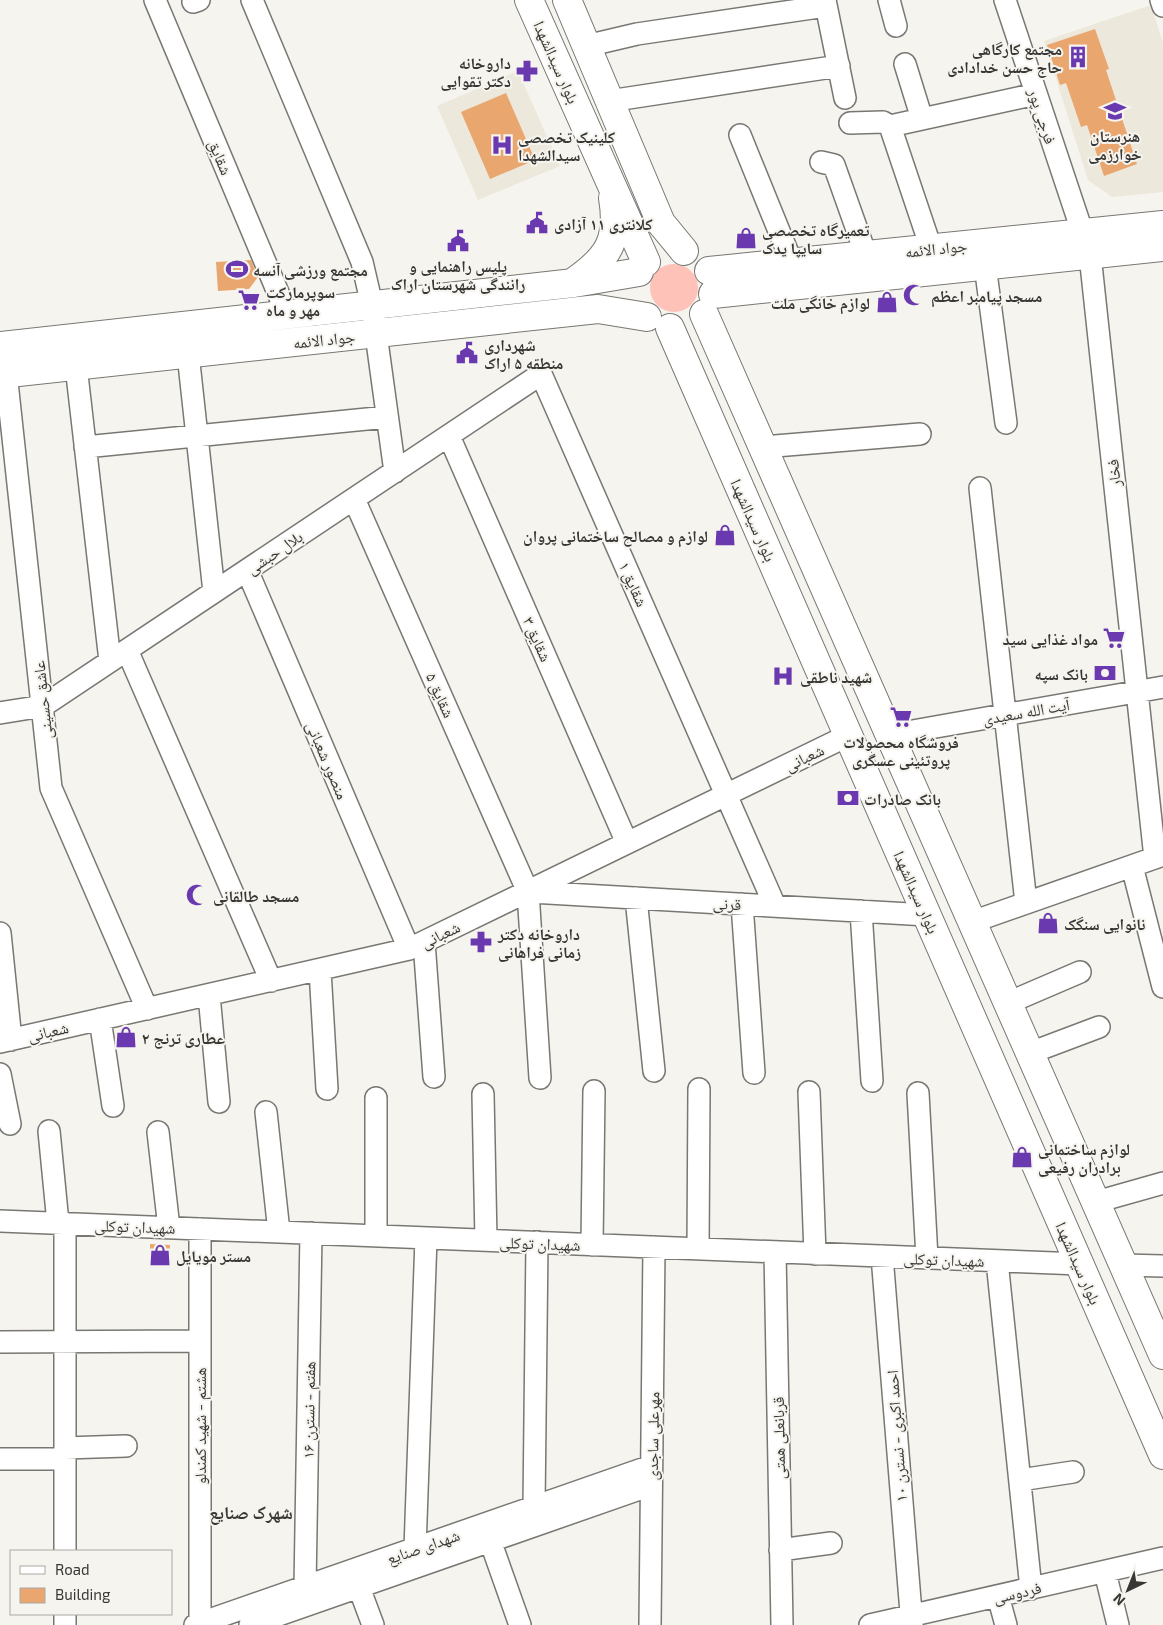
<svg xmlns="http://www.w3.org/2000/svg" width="1163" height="1625" font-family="'Exo 2','Noto Naskh Arabic',sans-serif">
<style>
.built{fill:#ede8dc}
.green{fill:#fec2b8}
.building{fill:#e9a66f}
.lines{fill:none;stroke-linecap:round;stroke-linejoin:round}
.minor-casing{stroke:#797772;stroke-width:24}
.major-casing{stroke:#797772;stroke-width:30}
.minor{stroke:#fff;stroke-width:21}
.major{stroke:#fff;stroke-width:28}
.labels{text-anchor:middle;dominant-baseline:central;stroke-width:4;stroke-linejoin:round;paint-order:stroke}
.poi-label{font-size:16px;font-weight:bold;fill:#383735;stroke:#f6f4ee;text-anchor:start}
.street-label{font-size:16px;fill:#383735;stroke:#f6f4ee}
.neighbourhood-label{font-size:18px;font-weight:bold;fill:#393833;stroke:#f6f4ee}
</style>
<rect width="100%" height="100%" fill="#f6f4ee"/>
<path class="built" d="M1151 5 1163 43V192L1112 197 1088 180 1044 41Z
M518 71 560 166 478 200 437 106Z"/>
<path class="green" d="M650 288a24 24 0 1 1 48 0a24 24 0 1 1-48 0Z"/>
<path class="building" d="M1095 29 1109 69 1106 70 1137 164 1104 176 1087 125 1081 127 1066 83 1060 85 1047 45Z
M506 93 535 160 490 179 461 112Z
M251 260 258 277 249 289 218 291 216 262Z
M150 1244 170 1245 169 1266 150 1265Z"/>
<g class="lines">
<g class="minor-casing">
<path id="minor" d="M155 0 287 314
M252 0 362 262 372 305 395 472
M825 0 845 98
M889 0 896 26
M1005 0 1090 255 1155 858
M1161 0 1163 6
M193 2 199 0
M586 46 637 34 826 6
M905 64 922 119
M609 101 839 66
M850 123 883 122 890 126
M740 135 792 263
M821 162 834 165 866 255
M931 248 890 126 1036 94
M985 265 1006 423
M188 354 214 592
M76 366 110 661
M6 373 51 788 147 1009
M449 436 627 843
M85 447 387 417
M763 447 920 434
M980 488 1026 903
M354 499 528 892 540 1078
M247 570 409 949
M127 650 271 981
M0 713 43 706 541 374 775 906
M890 735 1163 687
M1132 866 1163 987
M531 892 927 915
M636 898 654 1071
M742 904 754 1073
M861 911 872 1081
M972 922 1163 855
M0 933 11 1040
M424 942 434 1077
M320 970 327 1089
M209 995 219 1102
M1008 1003 1080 972
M100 1019 113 1106
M0 1042 409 949 849 735
M1030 1053 1099 1027
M0 1074 10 1124
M809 1092 815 1254
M918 1093 927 1258
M483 1094 486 1240
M376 1098V1236
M266 1112 279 1232
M49 1131 58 1223
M158 1132 169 1228
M1096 1202 1163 1183
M0 1221 1080 1264
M65 1223V1551
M592 1245 594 1091
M698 1249 699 1089
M775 1252 782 1625
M882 1256 912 1625
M997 1261 1031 1589
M1123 1265 1163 1266
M0 1342 199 1341
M65 1448 126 1446
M0 1459H65
M1020 1480 1073 1472
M534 1507 537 1242
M486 1529 520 1625
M415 1549 426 1238
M780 1550 831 1543
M1105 1572 1118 1625
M354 1574 373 1625
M305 1587 311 1233
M998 1596 1006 1625
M65 1614V1625
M200 1623V1229
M195 1625 651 1466
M250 1625 651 1485
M650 1625 654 1247
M870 1625 1163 1558"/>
</g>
<g class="major-casing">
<path id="major" d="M529 0 646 262
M567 0 661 223 684 251
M709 271 1163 225
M575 281C608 258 620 240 613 198
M713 294 1163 247
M704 314 1163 1355
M670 328 1163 1455
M0 346 574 283 639 272
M0 374 598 309 647 317"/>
</g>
<use href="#minor" class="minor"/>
<use href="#major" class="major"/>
</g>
<defs>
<g id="building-bare" transform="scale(1.725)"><path d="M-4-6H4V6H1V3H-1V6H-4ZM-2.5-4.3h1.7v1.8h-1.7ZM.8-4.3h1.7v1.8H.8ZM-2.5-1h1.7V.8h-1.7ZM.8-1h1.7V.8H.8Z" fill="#6a39b0" stroke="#f6f4ee" stroke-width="2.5" paint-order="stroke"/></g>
<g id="pharmacy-bare" transform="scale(1.725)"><path d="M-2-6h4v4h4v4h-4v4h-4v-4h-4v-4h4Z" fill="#6a39b0" stroke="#f6f4ee" stroke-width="2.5" paint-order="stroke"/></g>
<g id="school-bare" transform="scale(1.725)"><path d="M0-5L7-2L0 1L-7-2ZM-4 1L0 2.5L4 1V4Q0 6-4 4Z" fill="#6a39b0" stroke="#f6f4ee" stroke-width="2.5" paint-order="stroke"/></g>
<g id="hospital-bare" transform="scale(1.725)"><path d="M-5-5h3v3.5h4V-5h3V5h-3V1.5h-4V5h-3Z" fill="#6a39b0" stroke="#f6f4ee" stroke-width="2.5" paint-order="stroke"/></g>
<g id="civic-bare" transform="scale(1.725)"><path d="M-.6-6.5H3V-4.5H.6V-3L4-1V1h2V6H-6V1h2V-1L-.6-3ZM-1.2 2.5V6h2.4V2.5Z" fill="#6a39b0" stroke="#f6f4ee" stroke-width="2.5" paint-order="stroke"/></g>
<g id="shop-bare" transform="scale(1.725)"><path d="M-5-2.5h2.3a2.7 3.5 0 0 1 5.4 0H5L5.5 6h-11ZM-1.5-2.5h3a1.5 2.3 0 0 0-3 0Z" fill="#6a39b0" stroke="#f6f4ee" stroke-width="2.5" paint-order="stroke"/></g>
<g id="stadium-bare" transform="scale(1.725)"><path d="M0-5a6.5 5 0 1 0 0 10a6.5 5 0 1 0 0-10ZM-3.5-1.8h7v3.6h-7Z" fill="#6a39b0" stroke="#f6f4ee" stroke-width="2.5" paint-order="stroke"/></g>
<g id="mosque-bare" transform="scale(1.725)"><path d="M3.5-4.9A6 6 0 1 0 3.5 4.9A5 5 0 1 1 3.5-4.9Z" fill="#6a39b0" stroke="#f6f4ee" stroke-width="2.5" paint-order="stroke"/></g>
<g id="supermarket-bare" transform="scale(1.725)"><path d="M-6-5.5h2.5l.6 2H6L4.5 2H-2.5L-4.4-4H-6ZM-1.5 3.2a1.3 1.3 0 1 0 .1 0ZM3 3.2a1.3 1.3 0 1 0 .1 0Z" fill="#6a39b0" stroke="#f6f4ee" stroke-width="2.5" paint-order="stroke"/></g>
<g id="bank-bare" transform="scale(1.725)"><path d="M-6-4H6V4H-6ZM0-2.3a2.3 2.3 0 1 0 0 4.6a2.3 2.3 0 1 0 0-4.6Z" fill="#6a39b0" stroke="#f6f4ee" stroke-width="2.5" paint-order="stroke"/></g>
</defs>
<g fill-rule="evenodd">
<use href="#building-bare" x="1078" y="57"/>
<use href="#pharmacy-bare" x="527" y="71"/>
<use href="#school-bare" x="1115" y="111"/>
<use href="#hospital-bare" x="502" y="145"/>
<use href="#civic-bare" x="537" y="223"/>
<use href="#shop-bare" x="746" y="238"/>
<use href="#civic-bare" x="458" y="241"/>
<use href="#stadium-bare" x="237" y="269"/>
<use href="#mosque-bare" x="914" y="295"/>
<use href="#supermarket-bare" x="249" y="300"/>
<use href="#shop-bare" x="887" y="302"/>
<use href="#civic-bare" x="467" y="353"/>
<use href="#shop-bare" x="725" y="535"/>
<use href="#supermarket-bare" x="1114" y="638"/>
<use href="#bank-bare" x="1105" y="673"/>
<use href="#hospital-bare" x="783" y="676"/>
<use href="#supermarket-bare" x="901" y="717"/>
<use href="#bank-bare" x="848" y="798"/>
<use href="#mosque-bare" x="197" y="895"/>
<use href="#shop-bare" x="1048" y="923"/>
<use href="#pharmacy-bare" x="481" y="942"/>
<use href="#shop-bare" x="126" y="1037"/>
<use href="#shop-bare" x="1022" y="1157"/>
<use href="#shop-bare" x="160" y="1255"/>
</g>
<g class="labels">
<g class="poi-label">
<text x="1062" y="48" text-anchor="end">مجتمع کارگاهی<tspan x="1062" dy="18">حاج حسن خدادادی</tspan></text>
<text x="511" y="62" text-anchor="end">داروخانه<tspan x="511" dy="18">دکتر تقوایی</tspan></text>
<text x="1115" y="135" text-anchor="middle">هنرستان<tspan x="1115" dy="18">خوارزمی</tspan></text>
<text x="518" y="136">کلینیک تخصصی<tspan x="518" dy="18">سیدالشهدا</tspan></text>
<text x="554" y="223">کلانتری ۱۱ آزادی</text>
<text x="762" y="229">تعمیرگاه تخصصی<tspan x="762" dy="18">سایپا یدک</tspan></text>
<text x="458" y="265" text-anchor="middle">پلیس راهنمایی و<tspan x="458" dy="18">رانندگی شهرستان اراک</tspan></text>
<text x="253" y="269">مجتمع ورزشی آنسه</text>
<text x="266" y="291">سوپرمارکت<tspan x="266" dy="18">مهر و ماه</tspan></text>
<text x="931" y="295">مسجد پیامبر اعظم</text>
<text x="870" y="302" text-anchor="end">لوازم خانگی ملت</text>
<text x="484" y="344">شهرداری<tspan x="484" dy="18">منطقه ۵ اراک</tspan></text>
<text x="708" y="535" text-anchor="end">لوازم و مصالح ساختمانی پروان</text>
<text x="1098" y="638" text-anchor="end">مواد غذایی سید</text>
<text x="1088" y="673" text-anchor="end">بانک سپه</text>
<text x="800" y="676">شهید ناطقی</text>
<text x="901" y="741" text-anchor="middle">فروشگاه محصولات<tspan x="901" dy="18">پروتئینی عسگری</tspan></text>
<text x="864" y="798">بانک صادرات</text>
<text x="213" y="895">مسجد طالقانی</text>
<text x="1064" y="923">نانوایی سنگک</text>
<text x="498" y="933">داروخانه دکتر<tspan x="498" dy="18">زمانی فراهانی</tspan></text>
<text x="142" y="1037">عطاری ترنج ۲</text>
<text x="1038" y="1148">لوازم ساختمانی<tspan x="1038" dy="18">برادران رفیعی</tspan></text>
<text x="176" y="1255">مستر مویایل</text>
</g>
<g class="street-label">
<text transform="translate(557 62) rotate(66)">بلوار سیدالشهدا</text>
<text transform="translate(1043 116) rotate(72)">فرجی پور</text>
<text transform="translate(221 157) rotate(67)">شقایق</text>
<text transform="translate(936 248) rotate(-6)">جواد الائمه</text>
<text transform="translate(324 339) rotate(-6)">جواد الائمه</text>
<text transform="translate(1113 473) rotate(-96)">فخار</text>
<text transform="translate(754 520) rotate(66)">بلوار سیدالشهدا</text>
<text transform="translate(274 552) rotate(-34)">بلال حبشی</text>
<text transform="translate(634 584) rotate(66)">شقایق ۱</text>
<text transform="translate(538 639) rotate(66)">شقایق ۳</text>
<text transform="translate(441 695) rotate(66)">شقایق ۵</text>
<text transform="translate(42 700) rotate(-96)">عاشق حسینی</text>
<text transform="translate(1026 711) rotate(-10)">آیت الله سعیدی</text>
<text transform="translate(804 757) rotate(-26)">شعبانی</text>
<text transform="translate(328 760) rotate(67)">منصور شعبانی</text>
<text transform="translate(917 892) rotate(66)">بلوار سیدالشهدا</text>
<text transform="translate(727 903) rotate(3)">قرنی</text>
<text transform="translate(440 934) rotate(-26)">شعبانی</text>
<text transform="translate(48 1031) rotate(-13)">شعبانی</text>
<text transform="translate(135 1226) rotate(2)">شهیدان توکلی</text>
<text transform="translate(540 1243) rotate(2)">شهیدان توکلی</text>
<text transform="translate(944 1259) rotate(2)">شهیدان توکلی</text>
<text transform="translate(1079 1263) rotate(66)">بلوار سیدالشهدا</text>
<text transform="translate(308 1410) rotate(-89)">هفتم - نسترن ۱۶</text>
<text transform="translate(199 1426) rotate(-90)">هشتم - شهید کمندلو</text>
<text transform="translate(652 1436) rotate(-89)">مهرعلی ساجدی</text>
<text transform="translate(896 1436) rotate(-94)">احمد اکبری - نسترن ۱۰</text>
<text transform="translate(778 1438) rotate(-91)">قربانعلی همتی</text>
<text transform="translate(423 1546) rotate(-19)">شهدای صنایع</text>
<text transform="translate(1017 1592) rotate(-13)">فردوسی</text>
</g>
<g class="neighbourhood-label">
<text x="251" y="1512">شهرک صنایع</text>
</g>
</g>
<rect x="10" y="1550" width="162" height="65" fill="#f6f4ee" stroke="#aaa8a4"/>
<rect x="20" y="1566" width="25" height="8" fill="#ffffff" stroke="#aaa8a4"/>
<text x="55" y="1575" font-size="15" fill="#383735">Road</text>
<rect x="20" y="1588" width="25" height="15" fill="#e9a66f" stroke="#aaa8a4"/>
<text x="55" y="1600" font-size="15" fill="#383735">Building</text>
<g transform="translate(1128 1590) rotate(223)" stroke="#f6f4ee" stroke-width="4" paint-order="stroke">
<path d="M0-4L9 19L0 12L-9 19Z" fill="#383735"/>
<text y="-8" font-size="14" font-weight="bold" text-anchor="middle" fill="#383735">N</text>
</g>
</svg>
